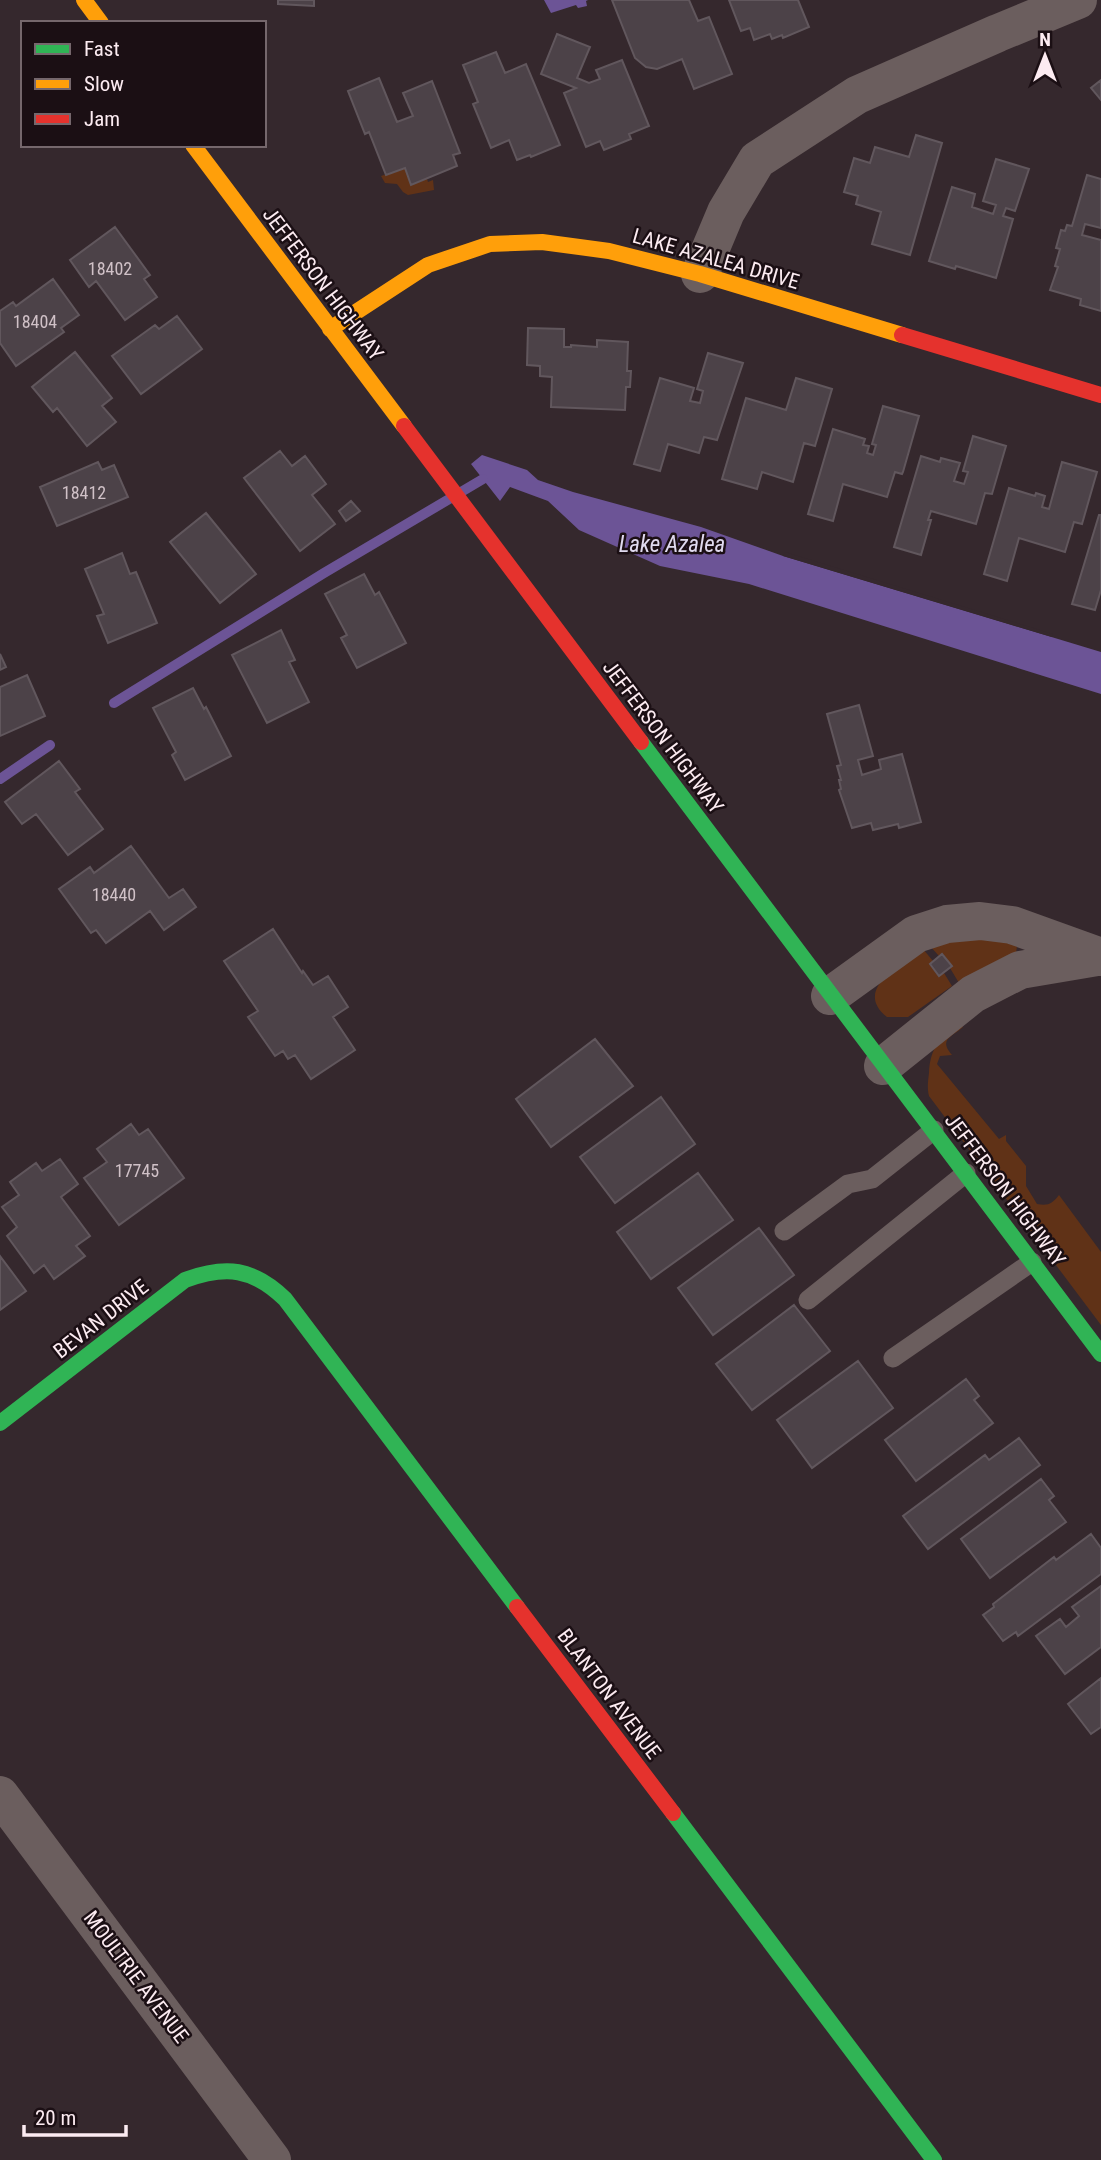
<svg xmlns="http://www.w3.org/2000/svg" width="1101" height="2160" font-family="'Roboto Condensed',sans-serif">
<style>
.green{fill:#603217}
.water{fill:#6c5496}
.pier{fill:#35282d}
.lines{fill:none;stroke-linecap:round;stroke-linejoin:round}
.stream{stroke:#6c5496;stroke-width:10}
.building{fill:#4c4248;stroke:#61575d;stroke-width:2}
.lane{stroke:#6b5e5e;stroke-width:19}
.street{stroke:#6b5e5e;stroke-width:38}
.fast{stroke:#30b455;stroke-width:16}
.slow{stroke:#ff9f0a;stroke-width:16}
.jam{stroke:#e5322d;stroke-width:16}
.labels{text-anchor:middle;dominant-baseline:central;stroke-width:5;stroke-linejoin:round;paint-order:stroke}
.number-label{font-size:18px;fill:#d0c1c7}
.street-label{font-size:21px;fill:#fcebf1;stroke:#1b0f14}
.water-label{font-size:23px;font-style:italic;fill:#e0daef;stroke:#1b0f14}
</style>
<rect width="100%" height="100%" fill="#35282d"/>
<path class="green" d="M405 168 411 185 427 179 428 182 433 180 434 190 408 195 403 192 397 184 385 183 381 176Z
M977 933 1017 946 1016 953 959 983 950 968 952 966 943 954 939 956 930 946Z
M923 949 933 961 930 965 939 976 944 973 952 986 908 1017H887C852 989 902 964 923 949Z
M959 1022 963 1027C952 1037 938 1039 952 1055L940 1056 937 1064 999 1139 1006 1135V1141L1026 1166V1186L1037 1204C1048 1206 1052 1204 1059 1195L1101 1252V1325L929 1096C927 1088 928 1081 929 1073 930 1048 940 1038 959 1022Z"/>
<path class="water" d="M544 0H588L586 1 587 6 578 8 576 5 551 13Z
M482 455 527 470 538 480 573 492 701 527 783 556 1101 652V694L749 584 660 566 579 530 548 501 510 487 500 501 471 464Z"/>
<path class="pier" d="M785 552 1053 634 1052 637 783 556Z"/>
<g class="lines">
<path class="stream" d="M114 703 324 573 483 479
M0 779 50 745"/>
</g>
<path class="building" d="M278 0H314V6L278 4Z
M612 0H689L698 21 709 17 732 74 694 89 682 59 657 69 646 67 635 58Z
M729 0H798L809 27 783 38 782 35 772 39 770 34 754 40 750 28 741 31Z
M557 34 590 47 577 78 589 83 600 79 596 70 622 60 649 126 629 134 631 139 604 150 600 141 586 147 564 93 576 88 541 74Z
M496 52 505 73 526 64 560 145 531 157 530 155 517 160 509 140 491 148 473 104 478 102 463 65Z
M379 78 397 122 413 116 403 93 432 81 460 153 453 155 457 166 411 185 405 168 386 175 369 132 365 134 348 91Z
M1101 80V100L1091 88Z
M916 135 942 143 910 255 872 244 881 212 856 204 858 196 844 192 854 158 870 163 875 147 909 157Z
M996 159 1029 169 1015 211 1006 208 1003 216 1013 219 996 278 956 266 955 269 929 261 952 187 975 194 972 207 993 214 996 205 983 201Z
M1087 175 1101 179V228L1085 224 1082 235 1101 240V311L1080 305 1081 299 1050 290 1058 267 1055 266 1060 249 1056 248 1061 230 1065 231 1067 225 1072 226Z
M115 227 150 275 144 279 157 297 125 320 96 281 89 287 70 260Z
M53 279 79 315 61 328 64 332 16 366 0 343V311L13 302 16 306Z
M177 316 202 349 141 394 112 356 155 325 159 329Z
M528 328 564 329V347H571V345L597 347V340L628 342 627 371H631L630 387H626L625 410 551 407 552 377 540 376V366L527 365Z
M75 352 112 398 102 406 116 422 87 446 57 408 53 412 32 387Z
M708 353 743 363 717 440 704 437 699 453 668 444 660 471 634 464 660 378 694 388 690 401 700 403 703 391 697 389Z
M796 378 832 389 815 446 804 443 793 482 762 472 757 489 722 479 746 398 786 410Z
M883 406 919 416 903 472 902 474 895 472 887 497 843 484 833 521 808 514 833 429 865 439 863 445 869 446 867 453 873 455 876 445 872 444Z
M973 436 1006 446 992 494 985 493 976 524 931 511 928 520H931L921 555 894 547 921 456 940 462 941 458 960 463 954 481 964 484 968 472 963 471Z
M280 451 292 466 305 456 326 484 312 495 335 524 300 551 244 478Z
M98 462 102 470 114 465 128 497 57 526 40 487Z
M1062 462 1097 472 1082 524 1074 522 1065 552 1019 538 1007 581 984 574 1009 488 1035 496 1036 493 1045 496 1042 507 1049 509Z
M351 501 360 511 346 521 339 511Z
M206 513 256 574 220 603 170 542Z
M1099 515H1101V590L1095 610 1072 604Z
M122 553 130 574 136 572 157 623 108 643 97 616 104 614 85 569Z
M364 574 375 595 379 592 406 643 357 668 341 638 347 635 325 594Z
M281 630 295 660 289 662 309 702 267 723 232 655Z
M0 654 6 667 0 670Z
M27 675 45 716 0 736V687Z
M193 688 204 709 206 707 231 756 185 780 172 755 176 752 153 708Z
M859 705 873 756 858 760 862 775 881 769 879 760 902 754 921 822 899 828 898 824 873 830 871 823 852 828 839 790 841 789 839 780H841L837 766 841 765 827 714Z
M59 761 80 789 75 792 103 829 68 855 36 814 22 824 5 802Z
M131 846 169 898 183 889 196 907 164 930 150 911 106 943 96 930 91 933 59 889 90 867 94 873Z
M273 929 302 973 303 971 313 985 328 976 348 1007 333 1017 355 1050 311 1079 295 1055 288 1059 283 1051 275 1056 248 1017 258 1011 224 961Z
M942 954 952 966 939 976 930 964Z
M595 1039 633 1086 551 1147 516 1099Z
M661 1097 695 1144 615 1203 580 1157Z
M131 1124 139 1135 148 1129 184 1178 119 1225 84 1178 107 1162 97 1149Z
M60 1159 78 1184 61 1197 90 1236 76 1246 85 1256 54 1279 44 1265 34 1273 7 1236 17 1227 2 1207 19 1195 10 1182 36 1163 42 1171Z
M698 1173 733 1220 651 1279 617 1232Z
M759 1228 794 1275 713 1335 678 1288Z
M0 1256 26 1291 0 1310Z
M794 1305 830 1351 752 1410 716 1364Z
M858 1361 893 1408 812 1468 777 1420Z
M966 1379 979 1396 974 1400 993 1423 916 1481 885 1440Z
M1019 1438 1040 1465 928 1549 903 1516 985 1455 989 1460Z
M1041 1479 1054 1496 1049 1500 1066 1522 990 1578 961 1539Z
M1091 1534 1101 1548V1574L1018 1636 1016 1632 1003 1641 983 1615 994 1607 993 1604 1054 1557 1056 1560Z
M1101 1586V1647L1065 1674 1036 1636 1060 1619 1066 1627 1079 1616 1072 1607Z
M1101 1678V1727L1091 1734 1068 1704Z"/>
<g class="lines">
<path class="lane" d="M784 1231 848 1184 872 1179 934 1130
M808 1300 966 1173
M893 1358 1032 1262"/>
<path class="street" d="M700 274 726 212 757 160 857 95 998 33 1078 0
M830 996 916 934 947 924 980 921 1012 925 1101 957
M883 1066 973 994 1020 970 1097 957
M0 1795 272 2160"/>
<path class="fast" d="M641 742 1101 1354
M0 1423 185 1280C226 1265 253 1268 285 1299L517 1607
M673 1813 934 2160"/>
<path class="slow" d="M84 0 101 23
M193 145 404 426
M330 329 428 265 490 244 542 242 609 251 700 274 902 335"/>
<path class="jam" d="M902 335 1101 395
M404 426 641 742
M517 1607 673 1813"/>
</g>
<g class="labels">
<g class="number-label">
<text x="110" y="268">18402</text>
<text x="35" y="321">18404</text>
<text x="84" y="492">18412</text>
<text x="114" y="894">18440</text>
<text x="137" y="1170">17745</text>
</g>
<g class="street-label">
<text transform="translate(716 259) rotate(16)">LAKE AZALEA DRIVE</text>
<text transform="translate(323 284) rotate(53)">JEFFERSON HIGHWAY</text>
<text transform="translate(663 737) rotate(53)">JEFFERSON HIGHWAY</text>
<text transform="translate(1005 1190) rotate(53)">JEFFERSON HIGHWAY</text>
<text transform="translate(101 1319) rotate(-38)">BEVAN DRIVE</text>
<text transform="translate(609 1694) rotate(53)">BLANTON AVENUE</text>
<text transform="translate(136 1977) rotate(53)">MOULTRIE AVENUE</text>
</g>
<g class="water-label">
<text x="672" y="544">Lake Azalea</text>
</g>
</g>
<rect x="21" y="21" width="245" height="126" fill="#1b0f14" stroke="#75676c" stroke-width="2"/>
<rect x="35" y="44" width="35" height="10" fill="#30b455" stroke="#75676c" stroke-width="2"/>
<text x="84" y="56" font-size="21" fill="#fcebf1">Fast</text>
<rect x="35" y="79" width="35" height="10" fill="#ff9f0a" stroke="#75676c" stroke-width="2"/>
<text x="84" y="91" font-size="21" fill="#fcebf1">Slow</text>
<rect x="35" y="114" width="35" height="10" fill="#e5322d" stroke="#75676c" stroke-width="2"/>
<text x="84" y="126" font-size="21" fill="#fcebf1">Jam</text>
<g transform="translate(1045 56)" stroke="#1b0f14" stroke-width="5" paint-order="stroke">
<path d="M0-5L12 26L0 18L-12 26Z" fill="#fcebf1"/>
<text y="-10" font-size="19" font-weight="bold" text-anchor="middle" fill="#fcebf1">N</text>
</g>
<path d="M24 2125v10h102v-10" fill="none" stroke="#fcebf1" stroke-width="3.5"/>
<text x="35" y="2125" font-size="21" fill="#fcebf1" stroke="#1b0f14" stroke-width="5" paint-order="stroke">20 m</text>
</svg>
